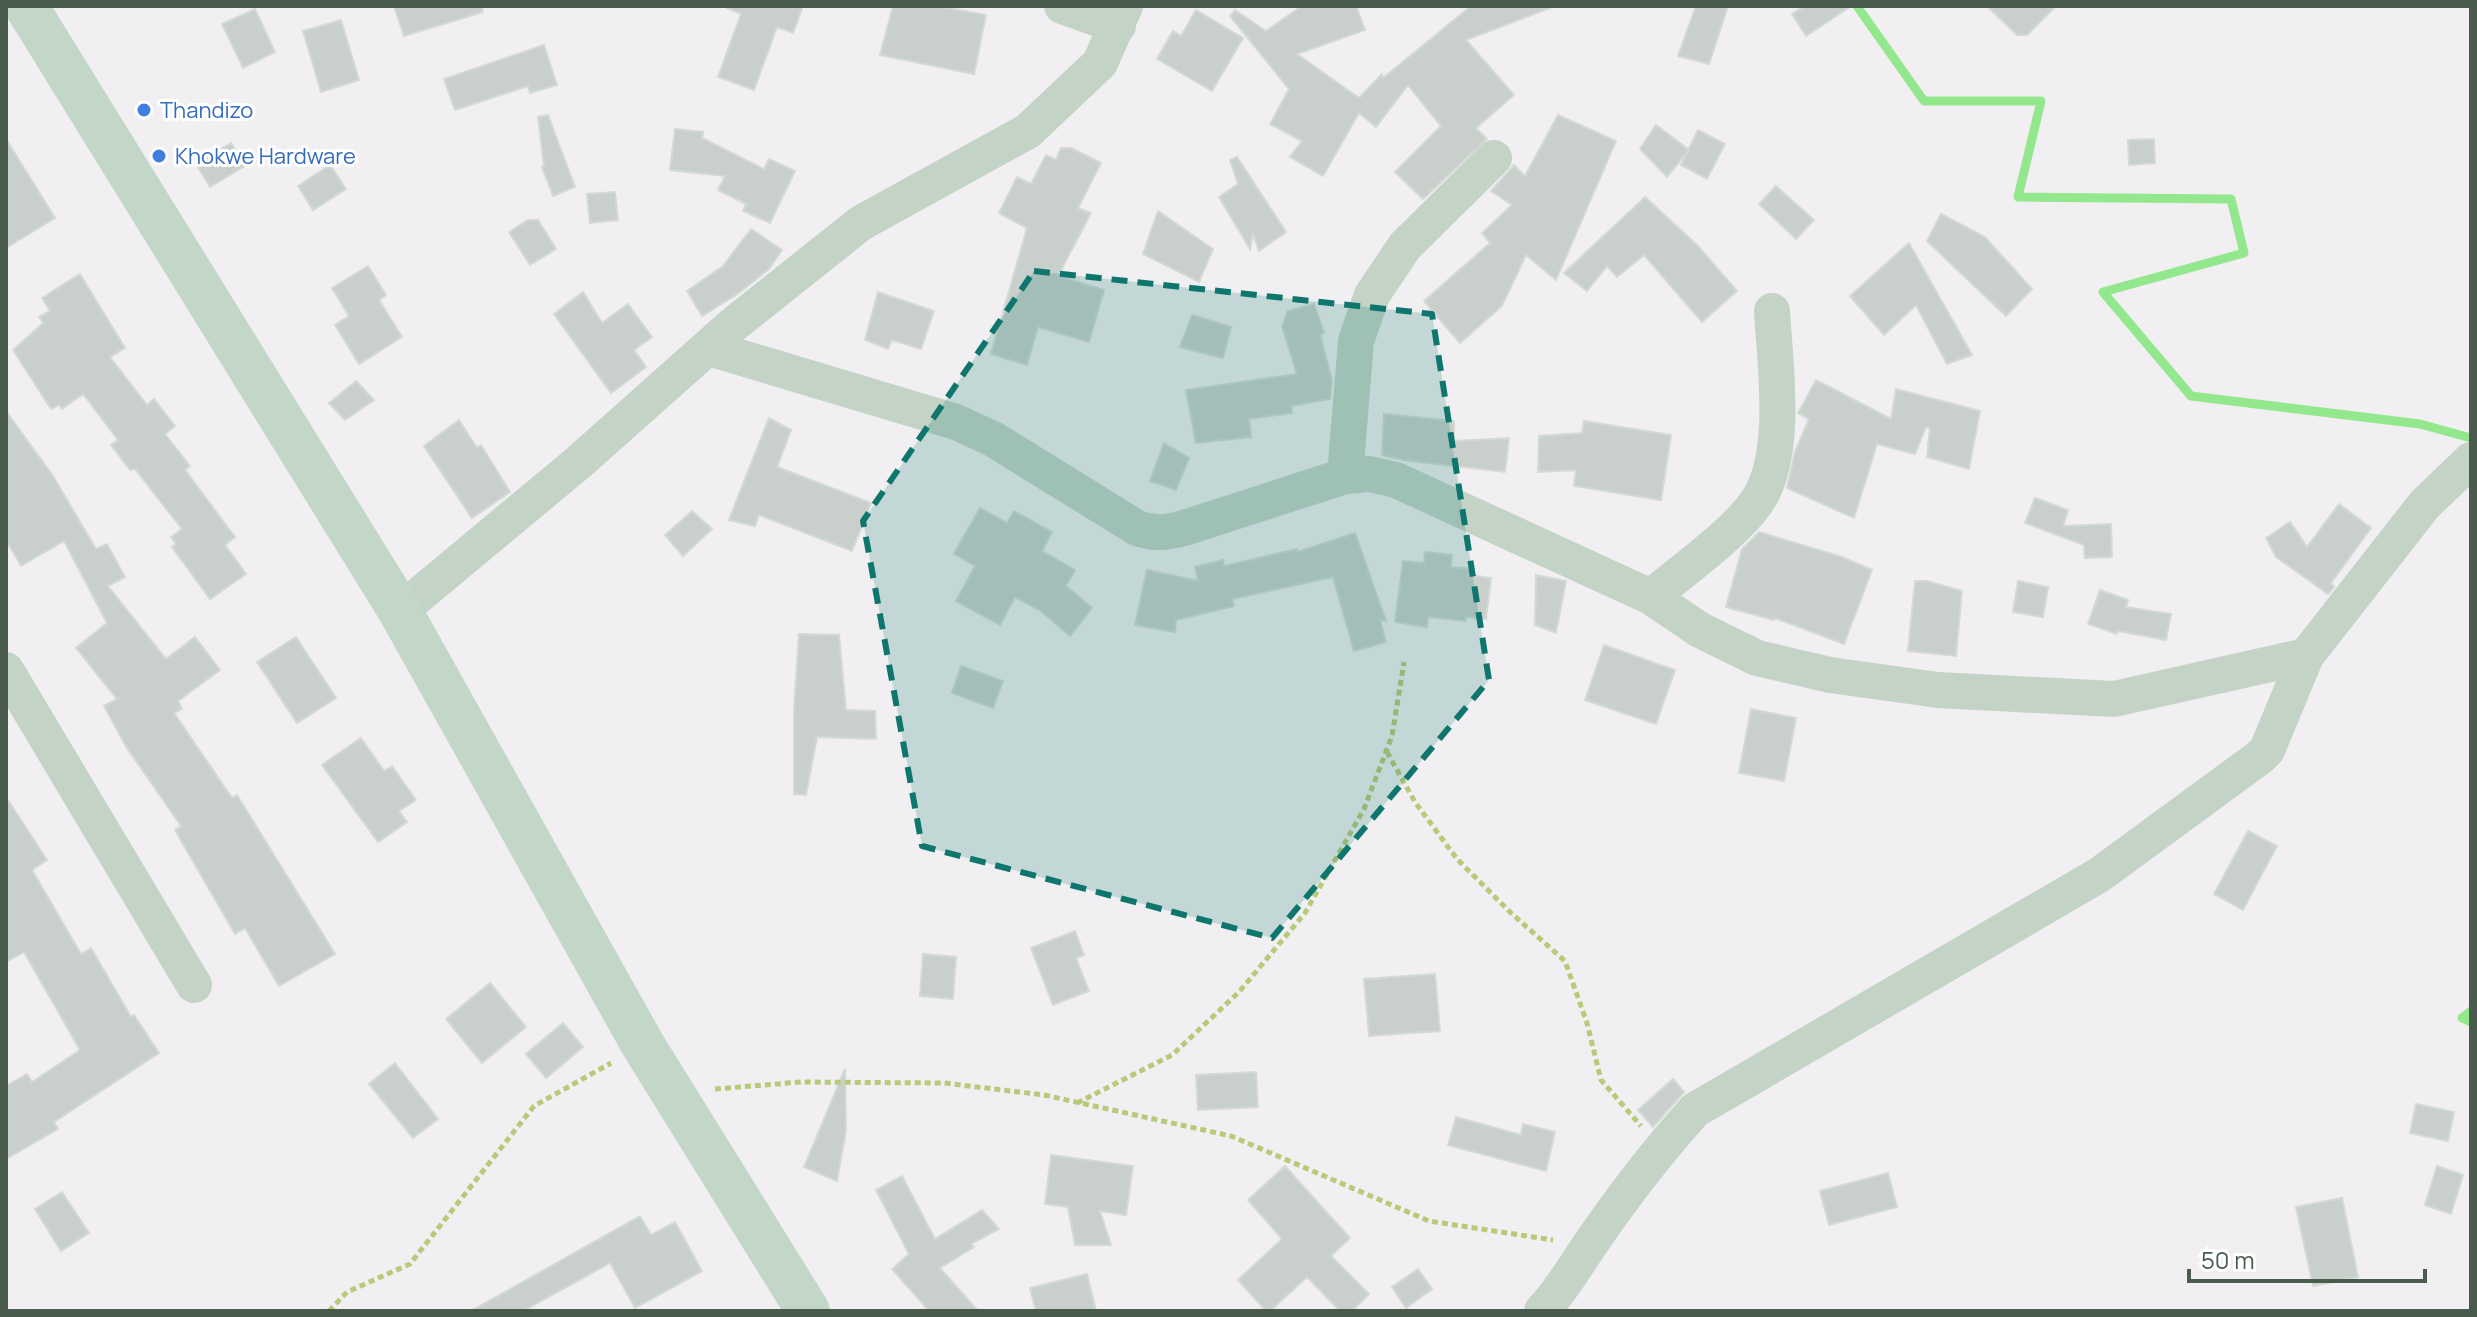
<svg xmlns="http://www.w3.org/2000/svg" width="2477" height="1317" font-family="Manrope,sans-serif">
<style>
.lines{fill:none;stroke-linecap:round;stroke-linejoin:round}
.stream{stroke:#93e88e;stroke-width:9}
.building{fill:#c9d0cc;stroke:#d3dad6;stroke-width:2}
.path{stroke:#b6ca78;stroke-width:5;stroke-dasharray:6 4;stroke-linecap:butt}
.street{stroke:#c3d3c6;stroke-width:36}
.secondary{stroke:#c2d7c7;stroke-width:44}
.marked{fill:#0f766e;fill-opacity:0.2;stroke:#0f766e;stroke-width:6;stroke-dasharray:16 10;stroke-linejoin:round}
.shop-dot{fill:#3f7fe0;stroke:#fff;stroke-width:3}
.labels{text-anchor:middle;dominant-baseline:central;stroke-width:6;stroke-linejoin:round;paint-order:stroke}
.shop-label{font-size:22px;fill:#366cbe;stroke:#fff;text-anchor:start}
</style>
<rect width="100%" height="100%" fill="#f1eff1"/>
<g class="lines">
<path class="stream" d="M1857 6 1924 101H2041L2018 197 2231 199 2244 253 2103 292 2191 396 2420 424 2471 438
M2471 1011 2462 1018 2471 1022"/>
</g>
<path class="building" d="M394 6H482L483 12 404 36Z
M727 6H803L793 33 777 27 754 90 718 77 741 14 727 8Z
M893 6H938L986 15 974 74 880 55Z
M1302 6H1356L1365 30 1297 54 1359 98 1382 74 1383 78 1471 6H1550V8L1466 40 1514 95 1476 128 1487 139 1423 199 1395 172 1441 126 1408 85 1376 127 1359 113 1323 176 1290 157 1302 141 1270 124 1289 89 1230 16 1235 10 1266 31Z
M1696 6H1728L1709 64 1678 56Z
M1805 6H1851L1806 36 1792 14Z
M1987 6H2056L2027 35H2017Z
M255 9 275 52 243 68 222 24Z
M1196 10 1243 38 1212 91 1157 59 1173 31 1181 36Z
M341 20 359 80 321 92 303 31Z
M544 45 557 85 530 93 528 86 455 110 444 79Z
M548 115 575 187 553 196 542 167 544 166 538 117Z
M1558 115 1616 141 1556 280 1526 255 1502 306 1460 343 1424 301 1490 243 1482 233 1512 205 1491 191 1514 165 1525 176Z
M1656 125 1689 150 1667 177 1640 149Z
M675 129 703 132 702 138 764 169 769 159 795 171 770 223 743 211 746 204 718 190 725 176 670 170Z
M1698 130 1725 144 1707 179 1681 165Z
M6 139 55 218 6 248Z
M2154 139 2155 163 2129 165 2128 140Z
M231 143 245 166 210 187 196 164Z
M1061 148H1071L1101 163 1078 208 1091 213 1058 276 1104 290 1089 342 1038 327 1027 365 991 354 1027 228 999 213 1017 177 1031 184 1046 155 1056 160Z
M1237 157 1286 232 1259 251 1253 234 1250 249 1219 197 1238 184 1230 160Z
M330 165 346 189 313 210 298 186Z
M1776 186 1814 220 1796 239 1759 204Z
M615 192 618 220 590 223 587 194Z
M1645 197 1697 245 1737 291 1702 322 1644 255 1617 277 1607 266 1587 291 1564 273Z
M1158 211 1213 249 1199 282 1143 254Z
M1941 214 1985 237 2032 289 2006 316 1927 241Z
M528 220H538L556 249 530 265 509 232Z
M751 229 782 250 769 269 739 293 702 316 687 291 723 266Z
M1909 243 1972 355 1947 364 1916 305 1884 335 1850 296Z
M368 266 386 295 379 300 402 337 359 364 335 325 349 316 332 288Z
M80 274 125 348 110 357 147 405 154 399 175 426 165 434 190 466 185 470 235 537 225 545 246 574 210 599 172 547 176 544 171 537 182 529 135 469 130 470 111 445 118 440 83 394 62 409 59 405 51 409 13 350 43 323 39 317 50 311 42 298Z
M583 292 602 323 628 304 652 337 634 350 646 367 611 393 554 314Z
M878 292 934 311 921 349 892 340 888 349 865 340Z
M1314 304 1324 333 1320 334 1332 381 1330 399 1291 406 1292 413 1249 419 1251 437 1196 443 1186 390 1297 374 1282 326 1288 311Z
M1192 315 1231 327 1223 358 1180 347Z
M1816 380 1891 419 1896 389 1980 411 1969 469 1927 457 1930 428 1926 427 1915 454 1877 444 1854 518 1787 488 1795 452 1809 419 1798 413Z
M356 381 374 400 345 420 329 403Z
M6 411 53 476 96 549 107 544 125 577 108 586 166 659 195 637 220 670 178 701 182 709 174 713 232 798 237 795 335 954 279 986 245 928 235 934 175 830 181 826 127 748 104 706 117 699 76 648 107 623 64 541 21 566 6 540Z
M1384 414 1454 421V441L1509 438 1505 472 1403 460 1382 455Z
M769 418 791 430 777 467 871 503 852 551 759 515 755 526 729 520Z
M459 420 477 448 481 445 510 492 472 518 424 446Z
M1584 421 1671 435 1661 500 1574 486 1576 470 1538 472 1539 436 1582 433Z
M1164 443 1189 458 1176 490 1150 481Z
M2035 498 2068 510 2063 526 2111 524 2112 557 2085 558 2084 545 2025 523Z
M2339 504 2371 528 2331 583 2334 587 2328 594 2276 557 2266 538 2290 522 2307 547Z
M980 508 1007 523 1014 511 1052 532 1042 551 1075 570 1066 586 1092 608 1070 636 1041 611 1015 597 1000 625 956 601 975 566 954 554Z
M692 511 712 529 683 556 665 535Z
M1759 532 1842 557 1872 570 1844 644 1775 618 1774 620 1726 607 1742 549Z
M1355 533 1386 621 1380 620 1386 642 1354 651 1333 577 1232 599 1234 606 1176 620 1175 632 1135 625 1147 570 1198 581 1195 567 1223 560 1224 566 1297 549V552Z
M1425 552 1452 555 1451 567 1472 569 1471 575 1491 578 1486 619 1466 617V621L1428 617 1427 627 1395 622 1403 561 1424 563Z
M1536 575 1566 581 1556 633 1535 625Z
M1915 581H1927L1962 591 1956 656 1908 651Z
M2018 581 2048 587 2043 617 2013 612Z
M2100 590 2128 600 2126 607 2171 614 2166 640 2118 631 2117 634 2088 624Z
M799 634 839 635 846 710 875 711 876 739 817 737 806 795 794 794V709Z
M296 637 336 698 297 723 257 662Z
M1604 645 1675 670 1656 724 1585 700Z
M961 666 1003 681 993 708 952 693Z
M1751 709 1796 718 1784 781 1739 773Z
M361 738 384 771 392 766 416 800 399 811 407 822 378 842 322 765Z
M6 797 47 860 32 870 81 954 91 948 131 1017 134 1015 159 1053 54 1122 58 1129 6 1159V1086L27 1074 32 1082 80 1050 24 952 6 962Z
M2248 831 2277 846 2243 910 2214 894Z
M1075 931 1084 955 1076 958 1089 991 1053 1005 1031 948Z
M923 954 956 957 953 999 920 996Z
M1435 974 1440 1031 1369 1036 1364 979Z
M490 983 526 1027 482 1063 446 1019Z
M563 1023 583 1047 546 1078 526 1054Z
M395 1063 438 1119 413 1138 369 1084Z
M845 1069 846 1131 837 1181 804 1167Z
M1256 1072 1258 1107 1198 1110 1196 1075Z
M1673 1079 1684 1092 1653 1127 1638 1110Z
M2416 1104 2454 1112 2448 1141 2410 1133Z
M1456 1117 1521 1135 1523 1124 1555 1132 1546 1171 1448 1145Z
M1051 1155 1133 1166 1126 1215 1100 1211 1111 1245H1075L1068 1207 1045 1204Z
M1285 1166 1350 1238 1331 1256 1369 1294 1352 1311H1340L1307 1277 1270 1311H1266L1238 1280 1282 1239 1248 1200Z
M2437 1166 2463 1175 2451 1214 2425 1205Z
M1888 1173 1897 1207 1829 1225 1820 1191Z
M902 1176 935 1239 982 1210 999 1229 971 1244 974 1247 940 1268 978 1311H929L892 1269 909 1254 876 1190Z
M62 1192 89 1233 61 1251 35 1209Z
M2342 1198 2358 1277 2313 1286 2296 1207Z
M640 1216 651 1235 675 1222 702 1271 635 1308 610 1263 523 1311H471Z
M1418 1269 1432 1289 1406 1308 1392 1287Z
M1087 1274 1096 1311H1036L1030 1288Z"/>
<g class="lines">
<path class="path" d="M1387 752 1415 802 1457 859 1511 913 1565 961 1587 1023 1601 1080 1641 1126
M715 1089 801 1082 944 1083 1044 1095 1231 1136 1429 1221 1553 1240
M1077 1103 1172 1055 1239 992 1305 913 1364 809 1392 736 1404 662
M329 1311 347 1292 410 1264 534 1106 611 1063"/>
<path class="street" d="M1062 6 1118 26
M709 348 956 422 993 439 1137 528C1153 534 1167 533 1184 528L1345 476 1369 474 1396 480 1651 597 1700 630 1757 658 1830 675 1938 690 2114 699 2306 656 2425 504 2471 460
M1345 476 1356 341 1372 295 1405 246 1494 158
M1651 597C1682 571 1733 535 1756 503 1789 457 1775 365 1772 311
M400 611 579 462 734 324 861 223 1028 131 1100 63 1125 6
M6 670 194 985
M1542 1311C1561 1291 1574 1268 1589 1246 1621 1199 1656 1153 1695 1110L2099 875 2260 757 2267 750 2306 656"/>
<path class="secondary" d="M26 6 400 611 643 1045 808 1311"/>
</g>
<path class="marked" d="M1034 271 1432 314 1489 680 1272 938 922 846 863 521Z"/>
<g class="shop-dot">
<circle cx="144" cy="110" r="8"/>
<circle cx="159" cy="156" r="8"/>
</g>
<g class="labels">
<g class="shop-label">
<text x="160" y="110">Thandizo</text>
<text x="175" y="156">Khokwe Hardware</text>
</g>
</g>
<rect width="2477" height="1317" fill="none" stroke="#485b4c" stroke-width="16"/>
<path d="M2189 1269v12h236v-12" fill="none" stroke="#485b4c" stroke-width="4"/>
<text x="2201" y="1269" font-size="24" fill="#485b4c" stroke="#ffffff" stroke-width="6" paint-order="stroke">50 m</text>
</svg>
